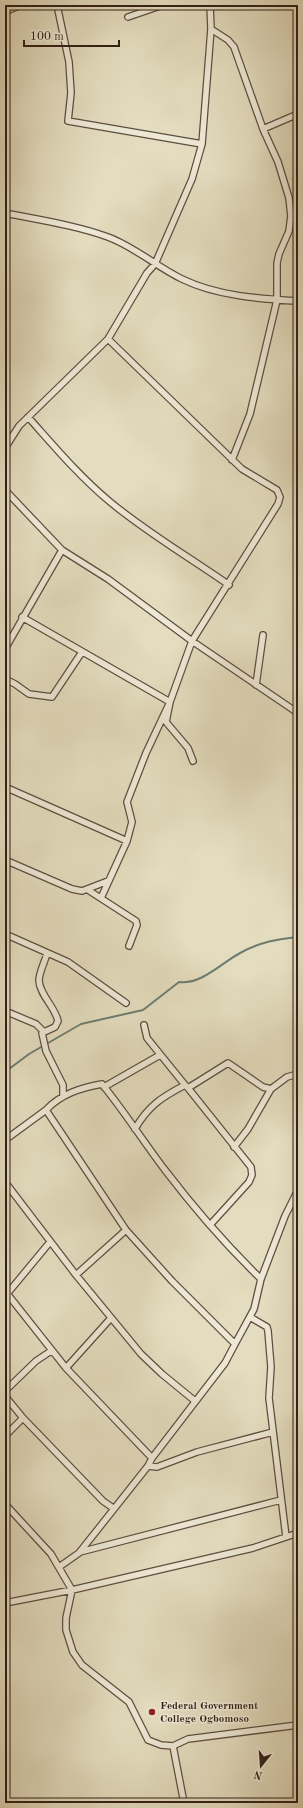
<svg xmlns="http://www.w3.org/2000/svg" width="303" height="1808" font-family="'Old Standard TT',serif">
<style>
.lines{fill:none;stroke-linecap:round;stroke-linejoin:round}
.stream{stroke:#6e7d70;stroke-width:2}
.minor-casing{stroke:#5e4e41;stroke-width:8}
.trunk-casing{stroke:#321f17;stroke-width:11}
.minor{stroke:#ede8d5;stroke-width:5.5}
.trunk{stroke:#e2be7f;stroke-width:9}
.poi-dot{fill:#8f2418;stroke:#ede8d5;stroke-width:1.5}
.labels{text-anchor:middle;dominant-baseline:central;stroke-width:3;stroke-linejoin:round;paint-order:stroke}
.poi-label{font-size:11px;font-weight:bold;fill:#321f17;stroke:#ede8d5;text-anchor:start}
</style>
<rect width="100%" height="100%" fill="#e3dcbe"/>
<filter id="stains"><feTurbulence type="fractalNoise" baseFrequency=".005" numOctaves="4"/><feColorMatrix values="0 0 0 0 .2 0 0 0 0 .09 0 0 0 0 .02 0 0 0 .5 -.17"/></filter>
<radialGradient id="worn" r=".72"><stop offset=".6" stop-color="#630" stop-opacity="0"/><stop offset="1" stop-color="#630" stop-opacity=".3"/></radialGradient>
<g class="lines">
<path class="stream" d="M5 1072 29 1054 81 1024 143 1010 179 982C202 985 222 962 242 952 261 942 277 939 298 937"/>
<g class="minor-casing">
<path id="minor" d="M57 5 69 62 71 93 68 121 202 144
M128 17 163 5
M211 29 228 40 234 47 263 129 278 162 289 198 291 216 289 231 279 254 277 263V300L250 414 232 460
M298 37V41
M263 129 298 114
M5 213C39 220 75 225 108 237 135 247 157 267 182 279 217 296 260 299 298 301
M28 417C54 446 79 476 109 501 146 532 189 557 229 585
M5 448 19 426 108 339 147 273 155 264 192 179 202 144 211 29 210 5
M5 490 62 550 108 579 192 641 298 713
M22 617 170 702 166 722 188 748 193 761
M5 649 62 550
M5 679 15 684 29 694 52 697 82 652
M256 685 263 635
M5 787 127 841
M5 860 72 889 82 891 108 881
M88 890 136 921 137 925 129 946
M101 898 127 841 132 822 127 802 146 753 170 702 192 641 278 504 280 497 277 490 242 469 108 339
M5 934 68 962 126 1003
M47 953C45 962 39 972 39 981 40 995 55 1007 58 1021L55 1027 42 1033 46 1051 63 1085V1096
M5 1011 36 1024 44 1032
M144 1025 147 1038 185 1085
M104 1087 160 1055
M188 1088 251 1167 252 1175 249 1182 210 1225
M271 1089 287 1077 298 1074
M135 1129C148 1106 162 1097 185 1085L188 1088 228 1063 263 1087 271 1089 248 1129 234 1147
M5 1140 46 1110
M5 1182 76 1275 141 1354 162 1374 195 1401
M76 1275 126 1230
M5 1291 66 1368 152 1458
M7 1294 50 1242
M250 1317 267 1327 268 1331 271 1367 269 1398 286 1537
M235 1344 172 1281 126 1230 46 1110C61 1094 80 1088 102 1084 124 1111 143 1141 165 1170 194 1208 226 1245 261 1279
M66 1368 111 1318
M5 1391 36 1361 51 1351
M5 1396 23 1418 103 1501 113 1508
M5 1436 23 1418
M148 1466 157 1467 197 1452 273 1432
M5 1504 51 1554 72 1590 66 1618V1630L73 1652 82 1665 129 1702 148 1740 161 1745 173 1746 184 1803
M80 1552 281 1500
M59 1567 79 1553 148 1466 152 1458 225 1363 235 1344 254 1309 261 1279 285 1216 298 1190
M5 1603 72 1590 253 1548 298 1533
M173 1746 188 1739 298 1725"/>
</g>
<g class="trunk-casing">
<path id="trunk" d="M5 10 17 5"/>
</g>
<use href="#minor" class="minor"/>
<use href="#trunk" class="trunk"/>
</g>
<circle class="poi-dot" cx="152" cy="1712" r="4"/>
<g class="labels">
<g class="poi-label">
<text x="160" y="1706">Federal Government<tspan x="160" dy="13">College Ogbomoso</tspan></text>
</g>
</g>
<rect width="303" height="1808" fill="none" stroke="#e3dcbe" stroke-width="20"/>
<rect x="6" y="6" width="291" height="1796" fill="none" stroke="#321f17" stroke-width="2"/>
<rect x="10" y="10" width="283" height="1788" fill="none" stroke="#321f17"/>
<g transform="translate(261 1766) rotate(197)" stroke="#ede8d5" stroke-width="3" paint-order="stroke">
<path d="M0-3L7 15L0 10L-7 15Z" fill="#321f17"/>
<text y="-6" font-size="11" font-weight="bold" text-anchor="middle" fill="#321f17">N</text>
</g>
<path d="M24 40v6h95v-6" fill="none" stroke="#321f17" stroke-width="2"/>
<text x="30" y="40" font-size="12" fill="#321f17" stroke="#ede8d5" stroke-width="3" paint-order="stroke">100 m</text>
<rect width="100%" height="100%" filter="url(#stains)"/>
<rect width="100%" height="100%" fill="url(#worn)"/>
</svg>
